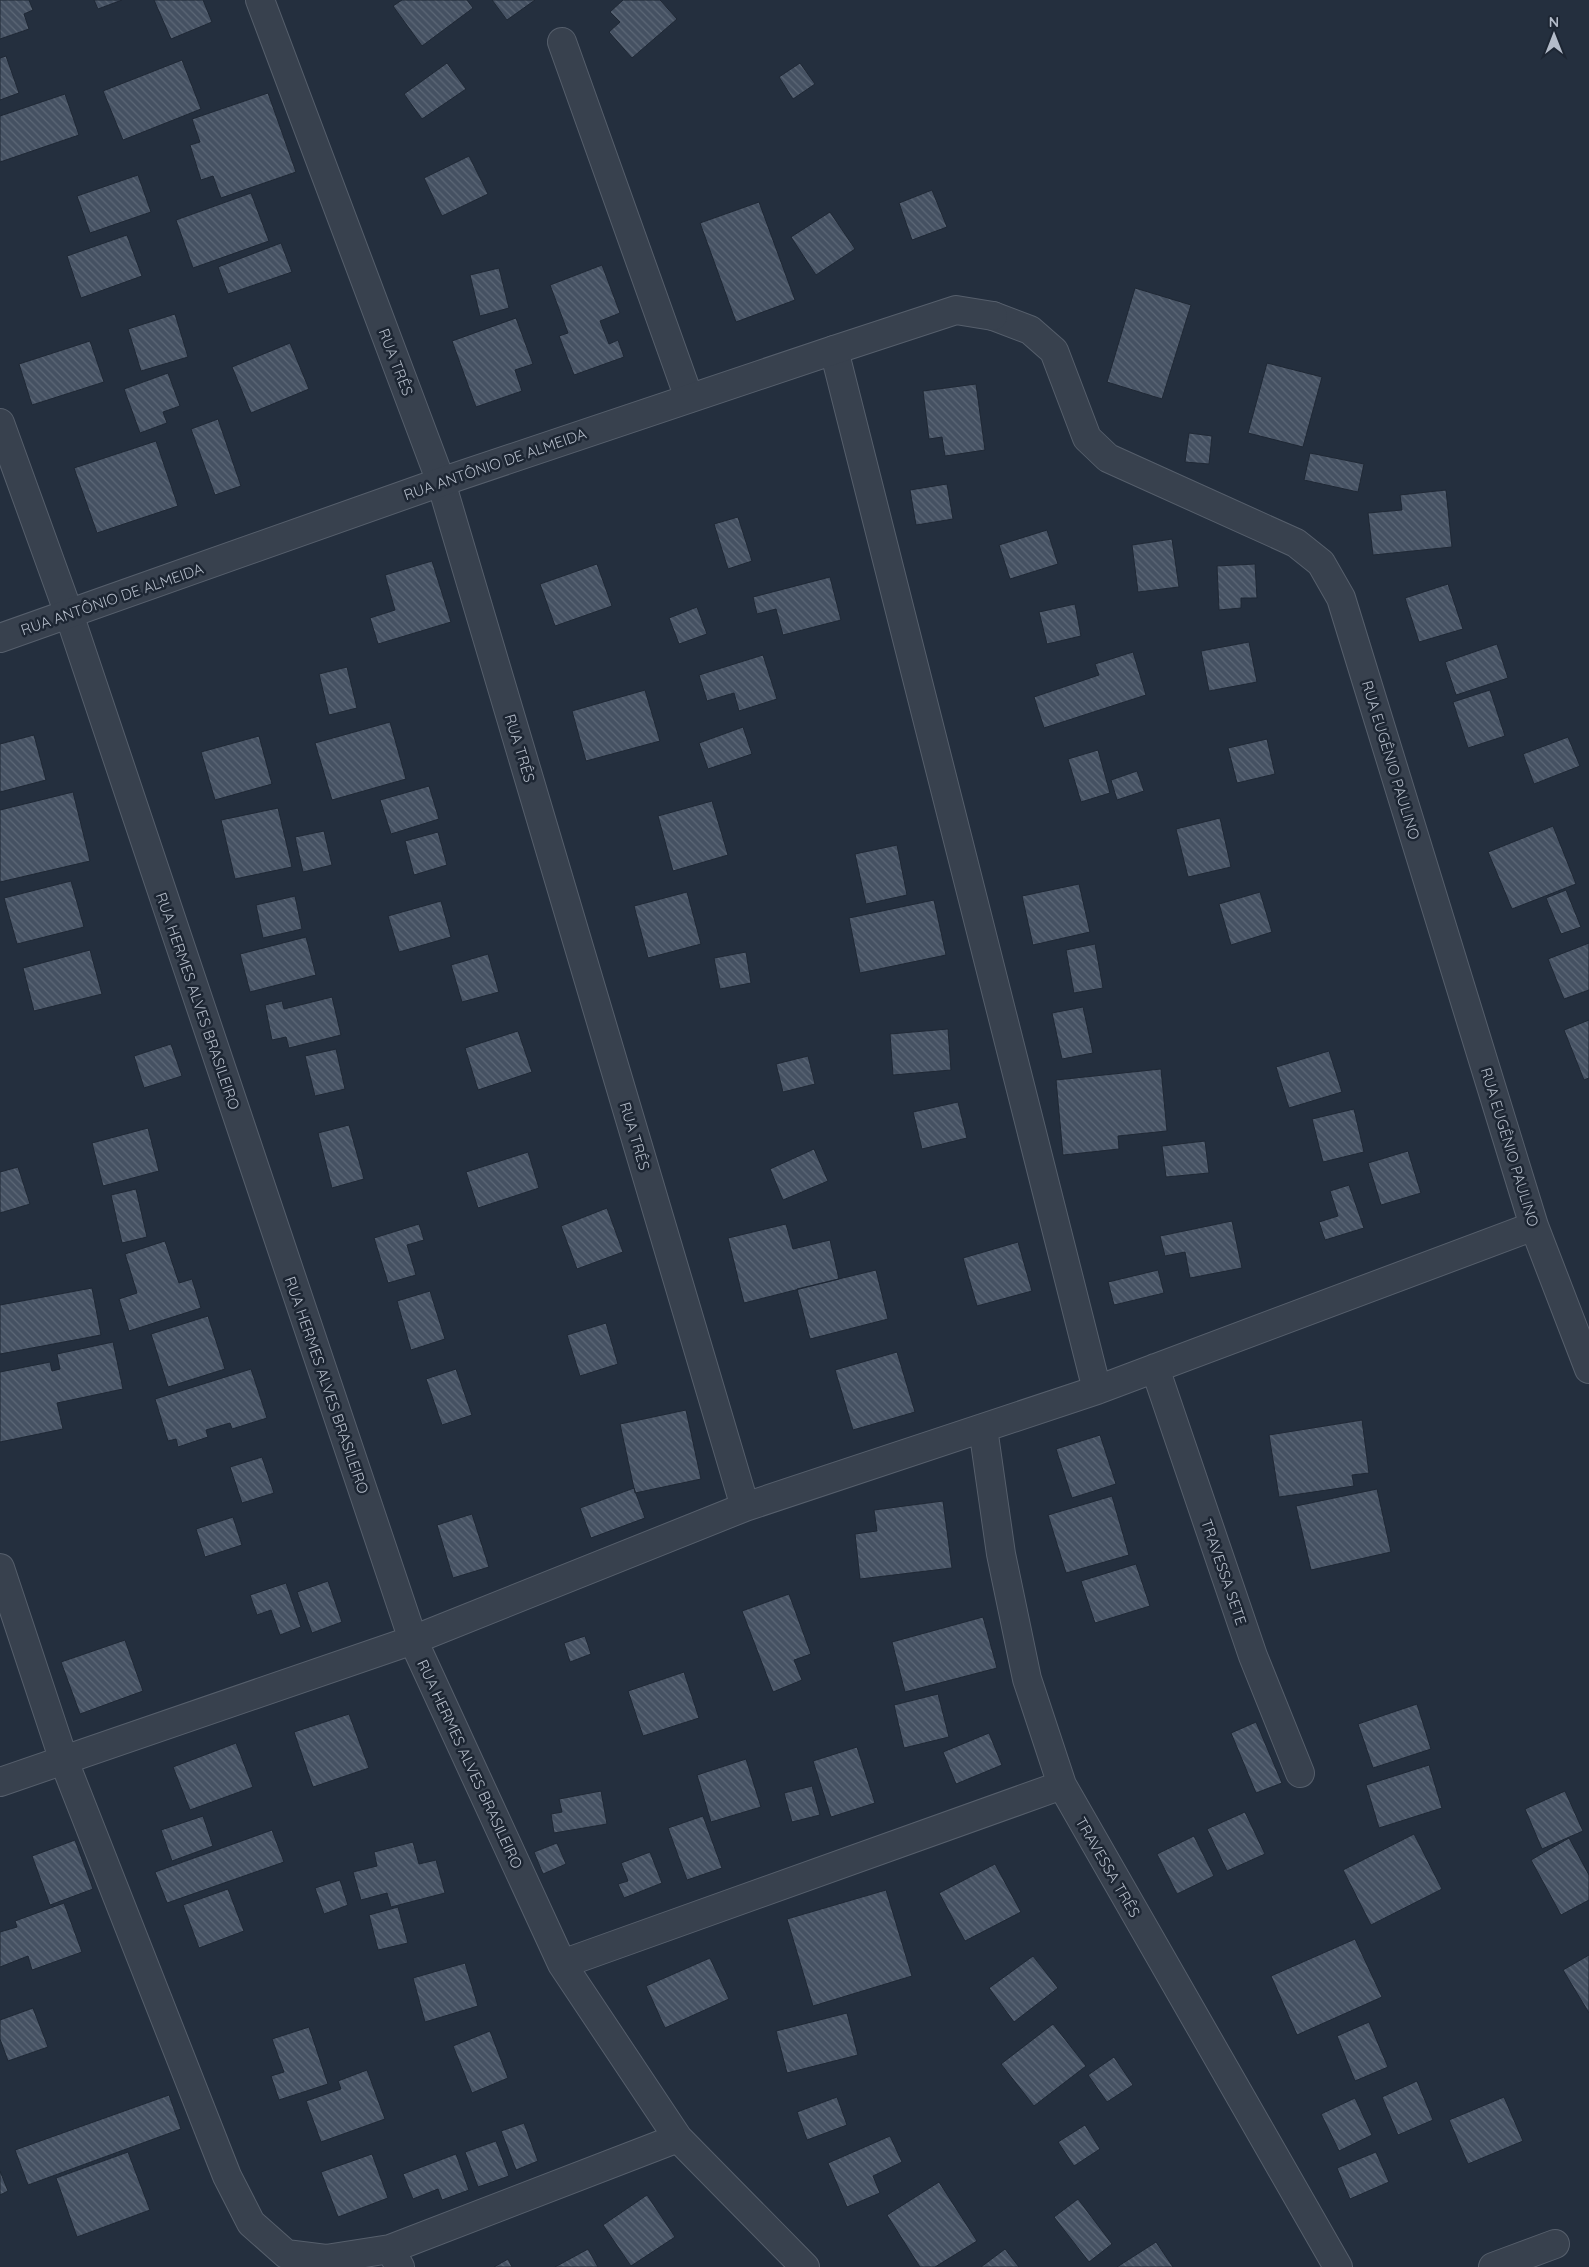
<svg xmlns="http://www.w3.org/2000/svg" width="1589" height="2267" font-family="Quicksand,sans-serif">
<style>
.building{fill:url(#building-back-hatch);stroke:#1f2835}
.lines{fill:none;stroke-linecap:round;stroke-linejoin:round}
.minor-casing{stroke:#565f6c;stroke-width:30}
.tertiary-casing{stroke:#565f6c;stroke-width:30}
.minor{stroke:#38414e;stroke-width:28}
.tertiary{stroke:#38414e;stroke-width:28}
.labels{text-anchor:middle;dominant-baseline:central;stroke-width:5;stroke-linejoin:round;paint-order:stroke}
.street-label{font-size:15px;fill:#b4bcc9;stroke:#1d2633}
</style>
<defs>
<pattern id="building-back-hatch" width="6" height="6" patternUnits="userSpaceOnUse" patternTransform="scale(1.25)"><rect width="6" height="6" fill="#455162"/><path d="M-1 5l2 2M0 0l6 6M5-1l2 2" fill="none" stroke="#5d6877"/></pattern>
</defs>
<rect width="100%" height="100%" fill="#242f3e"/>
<path class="building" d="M0 0H29L33 10 24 14 29 29 0 39Z
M94 0H122L98 9Z
M154 0H203L212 22 171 39Z
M402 0H467L473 8 422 46 393 6Z
M492 0H535L507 20Z
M623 0H660L677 19 632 58 609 32 620 22 610 12Z
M6 56 19 93 0 100V58Z
M182 60 201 109 123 140 103 91Z
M447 63 466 89 422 119 404 94Z
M800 63 815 84 793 99 779 77Z
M268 93 296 172 221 198 213 176 201 180 190 145 200 142 192 119Z
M65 94 79 135 0 162V116Z
M469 156 488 194 442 216 424 178Z
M138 175 151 212 90 233 77 196Z
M932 190 947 227 912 240 899 203Z
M251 193 269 241 193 268 176 220Z
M759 202 795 300 736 322 700 223Z
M830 212 855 249 816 275 791 237Z
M127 235 142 276 81 298 67 256Z
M281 243 292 272 228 294 218 267Z
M602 265 620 313 600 321 609 344 618 340 624 357 574 375 559 336 568 333 550 285Z
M499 268 509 308 480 316 470 275Z
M1135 288 1191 305 1162 399 1107 382Z
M175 314 188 357 141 371 128 329Z
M516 318 533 364 515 370 522 391 476 407 452 341Z
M90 341 104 382 32 405 19 364Z
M290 343 309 389 251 413 232 367Z
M1267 363 1322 377 1303 447 1248 433Z
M168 373 180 406 163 412 167 423 140 433 124 389Z
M976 384 985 450 945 456 942 437 929 439 923 391Z
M218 419 241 486 215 495 191 429Z
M1189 433 1212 436 1209 464 1185 462Z
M156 441 178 506 97 533 74 468Z
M1310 453 1364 464 1358 492 1304 480Z
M947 484 953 519 916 525 910 490Z
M1446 490 1452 547 1373 555 1368 513 1402 510 1400 495Z
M738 517 752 561 728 569 714 524Z
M1047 530 1058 564 1010 579 999 545Z
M1172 539 1179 587 1138 592 1132 545Z
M432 561 451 622 378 644 370 618 395 610 385 575Z
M597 564 612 606 555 626 540 584Z
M1255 564 1257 598H1241V608L1219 610 1217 566Z
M830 577 841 620 783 635 776 609 757 614 753 597Z
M1448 584 1463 629 1419 642 1405 598Z
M1075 604 1081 636 1047 644 1039 612Z
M697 607 707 634 679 644 669 618Z
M1249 642 1257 682 1209 691 1201 651Z
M1497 644 1508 678 1456 695 1445 662Z
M1133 652 1146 695 1044 728 1034 697 1099 675 1095 664Z
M763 655 777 699 739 711 734 693 707 701 699 675Z
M347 667 357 708 329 715 319 674Z
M645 690 660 741 586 761 572 711Z
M1490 690 1505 736 1468 748 1453 702Z
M390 722 406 779 332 800 315 743Z
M743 727 752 754 708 769 699 743Z
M34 735 46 780 0 792V744Z
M259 736 272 784 215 800 201 752Z
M1568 737 1580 766 1534 784 1523 754Z
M1267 739 1275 774 1237 783 1228 748Z
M1098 750 1110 793 1081 802 1068 759Z
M1137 771 1144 791 1117 800 1111 780Z
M429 786 439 819 391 834 380 800Z
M73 792 90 861 0 882V810Z
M712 801 728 855 673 871 658 816Z
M278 808 292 867 235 879 221 820Z
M1220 818 1231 867 1188 877 1176 829Z
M1553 826 1576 884 1512 909 1488 852Z
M324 831 332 865 303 872 295 837Z
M438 832 447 865 414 875 405 841Z
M897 845 907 895 866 904 855 854Z
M71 881 84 927 17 944 4 898Z
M1079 884 1090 932 1033 945 1022 896Z
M1566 890 1581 927 1561 934 1546 898Z
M687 892 701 944 648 958 634 906Z
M1260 892 1272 932 1231 945 1219 904Z
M295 896 302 929 263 938 256 905Z
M934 900 946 955 860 973 849 918Z
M441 901 451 937 399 952 388 916Z
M306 937 316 975 250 992 240 954Z
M1589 943V990L1564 999 1548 959Z
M1095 944 1103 988 1074 993 1066 950Z
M90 950 102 994 34 1011 23 968Z
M746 952 751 983 720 989 714 958Z
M488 954 499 992 462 1002 451 965Z
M332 997 341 1035 289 1048 286 1037 272 1040 265 1005 282 1001 284 1009Z
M1083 1007 1093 1053 1062 1059 1052 1013Z
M1589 1020V1078L1584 1080 1564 1030Z
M948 1029 951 1070 893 1075 890 1034Z
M518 1031 532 1072 478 1090 465 1048Z
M171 1044 182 1076 144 1088 134 1056Z
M336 1049 345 1089 315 1096 305 1056Z
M1329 1051 1342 1092 1289 1108 1276 1067Z
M808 1056 815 1084 783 1092 776 1064Z
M1161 1069 1167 1131 1118 1136 1119 1149 1063 1155 1056 1080Z
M958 1102 967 1138 922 1149 913 1112Z
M1354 1109 1364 1152 1323 1162 1312 1119Z
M349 1125 364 1179 332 1188 318 1133Z
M148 1128 159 1171 103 1186 92 1143Z
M1205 1141 1209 1173 1166 1177 1162 1146Z
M814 1149 828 1181 783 1200 770 1169Z
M1408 1151 1421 1193 1381 1205 1368 1163Z
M528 1152 539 1188 478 1208 466 1172Z
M18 1167 30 1204 0 1213V1172Z
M1349 1185 1364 1228 1325 1240 1319 1222 1338 1216 1330 1191Z
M136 1189 147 1237 122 1243 111 1195Z
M607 1208 623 1252 577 1269 561 1226Z
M1232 1221 1242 1268 1190 1278 1185 1252 1165 1256 1160 1236Z
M419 1224 424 1240 407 1245 416 1275 388 1283 374 1238Z
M786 1224 793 1249 830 1240 839 1279 744 1303 728 1238Z
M165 1241 179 1283 192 1279 201 1308 129 1331 119 1299 137 1293 125 1254Z
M1018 1242 1032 1291 977 1306 963 1258Z
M876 1270 888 1319 810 1339 797 1289Z
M1158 1270 1164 1293 1114 1305 1108 1282Z
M92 1288 101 1335 0 1354V1305Z
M430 1291 445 1339 411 1350 397 1301Z
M208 1316 225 1369 168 1387 151 1334Z
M606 1323 618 1364 580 1376 567 1335Z
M113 1342 123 1389 57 1403 63 1429 0 1442V1372L50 1362 52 1371 60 1369 57 1354Z
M897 1352 915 1412 853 1430 835 1370Z
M251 1369 267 1418 232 1429 230 1423 206 1430 208 1437 178 1447 176 1439 168 1441 155 1399Z
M456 1369 472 1415 442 1425 426 1379Z
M686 1410 701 1479 635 1493 620 1424Z
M1362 1420 1369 1473 1352 1475 1354 1486 1279 1497 1269 1435Z
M1100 1435 1116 1484 1072 1498 1056 1449Z
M262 1457 274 1493 242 1503 230 1467Z
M634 1488 645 1518 591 1538 580 1508Z
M1377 1489 1391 1552 1311 1570 1296 1506Z
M1112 1496 1129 1555 1066 1573 1048 1515Z
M943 1501 952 1568 860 1579 855 1534 877 1531 874 1510Z
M472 1514 489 1567 453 1578 437 1525Z
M233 1517 242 1545 205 1557 196 1529Z
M1136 1564 1150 1606 1095 1623 1081 1581Z
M328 1581 342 1622 312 1633 297 1592Z
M286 1583 301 1627 280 1635 271 1610 257 1615 250 1595Z
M789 1594 811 1654 794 1660 802 1680 773 1692 742 1611Z
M983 1617 997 1668 905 1692 892 1642Z
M585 1636 591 1654 570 1662 564 1643Z
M125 1640 143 1691 80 1714 61 1662Z
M684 1672 699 1718 643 1736 628 1691Z
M938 1694 949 1737 904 1748 894 1705Z
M1417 1704 1431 1749 1373 1768 1358 1724Z
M349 1714 369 1768 313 1787 294 1732Z
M1256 1722 1282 1783 1256 1793 1231 1733Z
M989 1733 1002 1765 956 1784 943 1752Z
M236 1743 253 1787 190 1810 173 1767Z
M857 1747 875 1803 831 1817 813 1761Z
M746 1759 761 1807 711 1822 697 1775Z
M1429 1765 1442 1808 1379 1828 1366 1785Z
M812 1786 820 1815 792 1822 784 1793Z
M601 1791 607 1824 554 1833 551 1814 562 1812 559 1799Z
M1565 1791 1583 1831 1542 1849 1525 1809Z
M1245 1812 1265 1854 1227 1871 1207 1829Z
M203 1816 213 1846 172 1861 161 1830Z
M703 1816 722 1868 687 1880 668 1828Z
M272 1830 284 1862 167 1903 155 1872Z
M1414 1834 1442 1889 1371 1925 1343 1870Z
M1194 1836 1214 1876 1177 1894 1157 1854Z
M1569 1838 1589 1875V1900L1561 1915 1531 1860Z
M75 1840 93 1889 50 1905 32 1856Z
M413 1842 419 1864 436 1860 445 1893 391 1907 387 1893 361 1900 353 1872 377 1866 374 1852Z
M557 1843 566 1864 543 1874 534 1852Z
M650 1852 662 1883 624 1898 618 1884 628 1881 621 1863Z
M995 1864 1021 1912 965 1941 939 1893Z
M340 1880 348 1905 324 1914 315 1888Z
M228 1889 244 1931 199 1948 183 1905Z
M886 1890 912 1976 813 2006 787 1919Z
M64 1903 82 1952 32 1970 28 1956 0 1967V1932L17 1927 15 1921Z
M398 1907 408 1943 378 1950 369 1915Z
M1355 1939 1382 1997 1297 2035 1271 1976Z
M1589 1955V2013L1563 1970Z
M1033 1956 1058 1988 1014 2022 989 1988Z
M710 1958 729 1999 665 2028 646 1986Z
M465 1963 478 2006 425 2022 413 1978Z
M33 2008 48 2047 8 2061 0 2039V2020Z
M847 2013 858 2055 787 2073 776 2031Z
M1369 2022 1388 2067 1355 2081 1337 2036Z
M1053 2024 1086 2066 1034 2106 1001 2064Z
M309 2027 328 2084 279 2100 271 2076 284 2072 272 2039Z
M490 2031 508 2078 472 2093 453 2046Z
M1114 2057 1133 2085 1107 2102 1088 2075Z
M367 2070 385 2119 321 2142 306 2101 341 2089 338 2081Z
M1417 2081 1433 2120 1398 2135 1382 2097Z
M169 2095 181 2129 28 2185 15 2150Z
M837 2097 847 2125 807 2140 797 2112Z
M1504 2097 1523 2141 1468 2164 1449 2120Z
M1355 2098 1372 2135 1339 2151 1321 2114Z
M524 2123 538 2161 516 2170 501 2131Z
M1085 2125 1100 2149 1074 2166 1058 2142Z
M890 2136 902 2162 873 2176 880 2193 847 2207 828 2163Z
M496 2141 509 2176 478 2187 465 2152Z
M128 2152 150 2210 77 2237 56 2178Z
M1376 2152 1389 2182 1350 2199 1337 2168Z
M372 2154 388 2198 338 2217 321 2172Z
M456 2154 469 2190 442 2200 438 2189 413 2199 403 2174Z
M0 2171 8 2191 0 2195Z
M939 2182 977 2241 935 2267H920L887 2215Z
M647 2195 675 2237 631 2266 603 2225Z
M1078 2199 1112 2244 1089 2262 1054 2217Z
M1156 2242 1173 2267H1117Z
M588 2249 598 2267H555Z
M1005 2249 1019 2267H981Z
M508 2259 512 2267H494Z"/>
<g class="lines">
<g class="minor-casing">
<path id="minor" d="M260 0 441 482 745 1507
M562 42 689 398
M993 316 1030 330 1054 351 1087 438 1108 458 1296 543 1321 563 1341 598 1534 1226 1589 1369
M834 350 1097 1390
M0 423 69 614 413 1640 562 1964 678 2138 805 2267
M1155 1368 1253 1656 1300 1773
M983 1428 1001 1554 1027 1679 1062 1785 1338 2267
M0 1568 64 1761 227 2176 251 2223 286 2254 326 2259 390 2249 400 2267
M0 1782 413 1640 745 1507 1097 1390 1534 1226
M562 1964 1062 1785
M390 2249 678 2138
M1493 2267 1555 2244"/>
</g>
<g class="tertiary-casing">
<path id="tertiary" d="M0 638 441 482 834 350 956 310 993 316"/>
</g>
<use href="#minor" class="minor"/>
<use href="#tertiary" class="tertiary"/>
</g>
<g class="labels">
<g class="street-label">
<text transform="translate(396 362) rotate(69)">RUA TRÊS</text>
<text transform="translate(495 464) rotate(-19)">RUA ANTÔNIO DE ALMEIDA</text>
<text transform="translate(112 599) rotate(-19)">RUA ANTÔNIO DE ALMEIDA</text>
<text transform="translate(520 748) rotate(73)">RUA TRÊS</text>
<text transform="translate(1391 760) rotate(73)">RUA EUGÊNIO PAULINO</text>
<text transform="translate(198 1001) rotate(71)">RUA HERMES ALVES BRASILEIRO</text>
<text transform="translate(635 1136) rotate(73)">RUA TRÊS</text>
<text transform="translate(1510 1147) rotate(73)">RUA EUGÊNIO PAULINO</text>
<text transform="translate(327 1385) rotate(71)">RUA HERMES ALVES BRASILEIRO</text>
<text transform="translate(1224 1572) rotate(71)">TRAVESSA SETE</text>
<text transform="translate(470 1764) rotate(65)">RUA HERMES ALVES BRASILEIRO</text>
<text transform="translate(1108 1867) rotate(60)">TRAVESSA TRÊS</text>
</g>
</g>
<g transform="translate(1554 35)" stroke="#1d2633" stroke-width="4" paint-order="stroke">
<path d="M0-4L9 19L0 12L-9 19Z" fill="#b4bcc9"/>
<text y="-8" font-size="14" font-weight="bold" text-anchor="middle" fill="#b4bcc9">N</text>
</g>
</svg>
